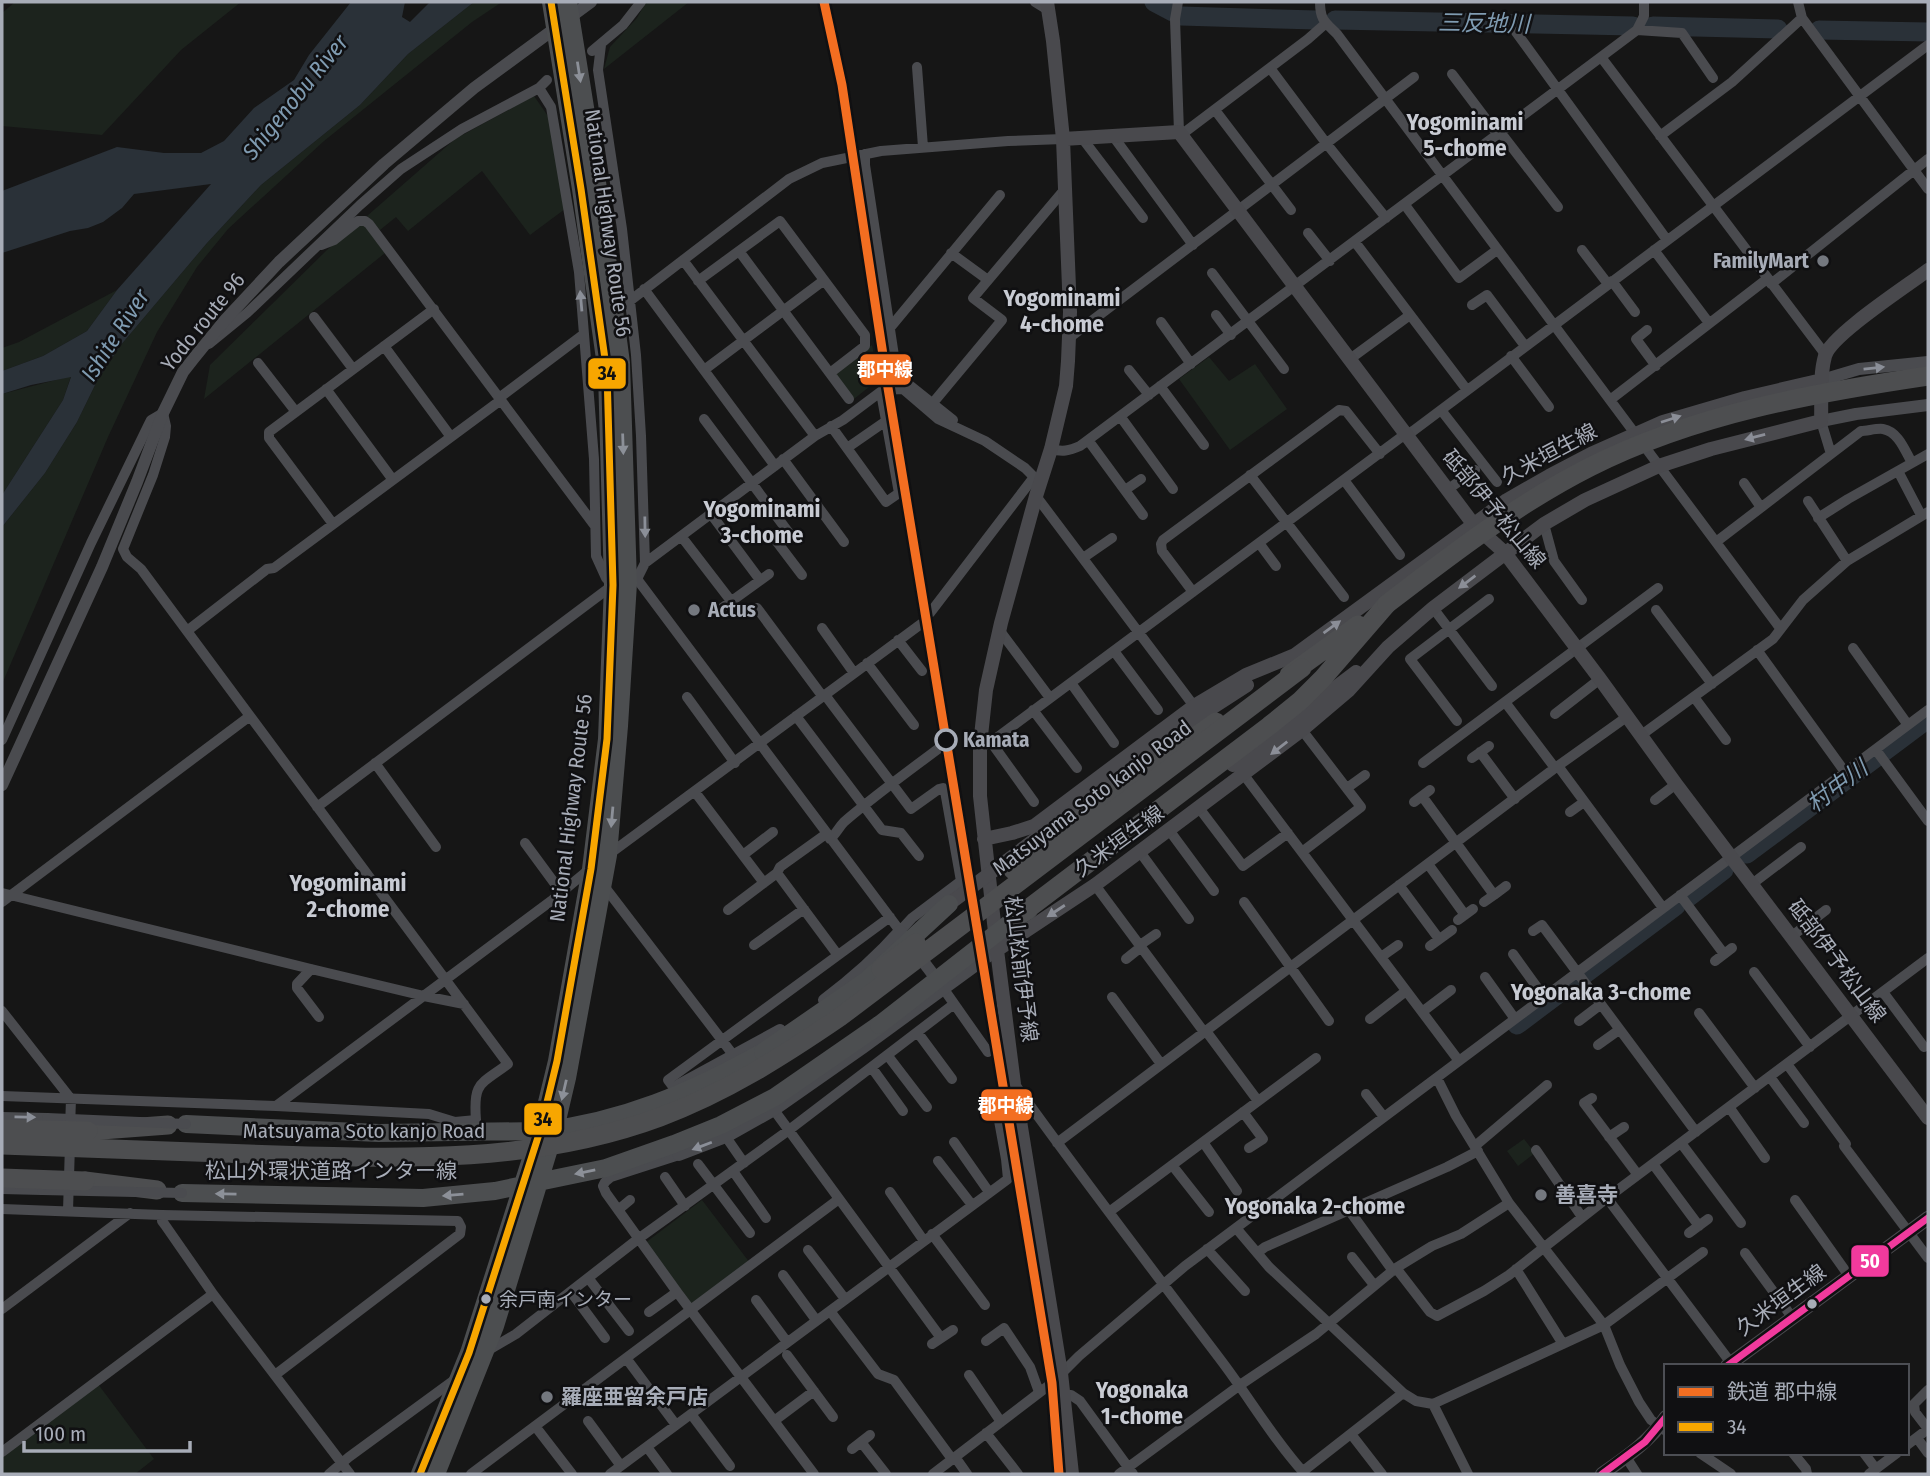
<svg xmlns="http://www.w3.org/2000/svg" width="1930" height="1476" font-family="'Fira Sans Condensed','Noto Sans JP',sans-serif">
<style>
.green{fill:#1c231d}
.water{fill:#2a3138}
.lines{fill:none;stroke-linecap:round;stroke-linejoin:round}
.river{stroke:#2a3138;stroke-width:19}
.minor-tunnel{stroke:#333436;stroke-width:10;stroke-dasharray:10 5;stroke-linecap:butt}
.minor{stroke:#4a4b4f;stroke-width:10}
.tertiary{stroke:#4a4b4f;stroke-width:12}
.secondary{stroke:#49494d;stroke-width:14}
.trunk{stroke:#4c4e50;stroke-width:18}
.motorway{stroke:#4d4e50;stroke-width:19}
.minor-bridge{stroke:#4a4b4f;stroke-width:10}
.secondary-bridge{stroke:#49494d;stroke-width:14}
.trunk-bridge{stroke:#4c4e50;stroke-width:18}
.motorway-bridge{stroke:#4d4e50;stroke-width:19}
.bus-1-casing{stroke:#101012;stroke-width:12}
.bus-2-casing{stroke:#101012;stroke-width:12}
.bus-1{stroke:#f7a600;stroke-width:7}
.bus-2{stroke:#f13a9d;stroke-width:7}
.rail-1-casing{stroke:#101012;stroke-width:14}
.rail-1{stroke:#f36e21;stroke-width:9}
.oneway{fill:#8c9098}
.oneway2{fill:#8b8f98}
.oneway3{fill:#8b8e97}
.poi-dot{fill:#74787f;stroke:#101012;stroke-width:2.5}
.stop-dot{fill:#101012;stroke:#a7acb7;stroke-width:3.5}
.bus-dot{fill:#a7acb7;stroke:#101012;stroke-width:2.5}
.labels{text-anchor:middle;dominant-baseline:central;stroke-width:5;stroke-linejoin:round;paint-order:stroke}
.bus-label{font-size:19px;fill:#a7acb7;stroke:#101012;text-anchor:start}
.street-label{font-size:21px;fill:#a7acb7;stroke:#101012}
.poi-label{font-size:21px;font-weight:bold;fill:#a7acb7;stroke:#101012;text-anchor:start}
.stop-label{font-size:21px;font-weight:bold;fill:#a7acb7;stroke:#101012;text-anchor:start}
.water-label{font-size:23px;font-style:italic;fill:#7f9bb1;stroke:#101012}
.neighbourhood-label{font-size:23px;font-weight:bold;fill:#c8cbd3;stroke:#101012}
.line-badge{stroke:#101012;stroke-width:2.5}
.badge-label{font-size:19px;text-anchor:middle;font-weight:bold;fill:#fff}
.pale-badge-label{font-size:19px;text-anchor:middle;font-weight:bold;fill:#111}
</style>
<rect width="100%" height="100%" fill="#161616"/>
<path class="green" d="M15 2H241L181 50 102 135 2 126V13Z
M474 2H502L472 22 324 141 228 229 197 267 157 332 108 437 2 684V527L45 473 77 422 97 381 120 346 207 243 261 185 360 105 408 54Z
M648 2H689L604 69 610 47 637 18 645 4Z
M534 96 550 119 565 209 530 235 482 171 408 231 396 217 380 230 367 216 455 139Z
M358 223H363L385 253 204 399 210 365 328 249Z
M117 290 87 331 43 356 2 371V348L19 342Z
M872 345 879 379 854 399 834 372Z
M1209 357 1229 381 1255 364 1287 409 1230 450 1179 379Z
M71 376 63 400 2 495V394Z
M1524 1139 1535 1153 1518 1166 1507 1151Z
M702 1200 750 1263 692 1305 645 1243Z
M98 1384 154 1459 135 1474H2V1457Z"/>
<path class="water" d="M351 2H405L402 17 410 22 430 2H474L408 54 360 105 261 185 207 243 120 346 97 381 77 422 45 473 2 527V495L63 400 71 377 31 385 2 394V371L43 356 87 331 117 290 211 184 134 194 122 208 103 222 88 228 70 231 2 253V191L117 147 164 153H201L224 141 254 108 294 80 309 55Z"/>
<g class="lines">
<path class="river" d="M1154 2 1173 12
M1181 16 1316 20
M1335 20 1633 26
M1653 26 1778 29
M1819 30 1928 32
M1747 854 1928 719
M1689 897 1724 870
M1517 1025 1676 906"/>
<path class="minor-tunnel" d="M885 383 892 379"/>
<path class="minor" d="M1035 2 1048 10
M1178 2 1175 19 1179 132
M1320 2C1320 20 1325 22 1337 34L1780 628
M1798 2 1802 18 1928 189
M1637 30 1682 33 1713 78
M1516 32 1667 240
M601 45 598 70 622 229 636 355 641 436 645 563 637 579 630 582
M592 51 623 25 641 2
M1601 57 1825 354
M917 67 923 147
M1270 68 1326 143 1386 218
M1452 74 1498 135
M1215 110 1291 210
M1501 133 1558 207
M1181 135 1308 39 1325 24
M1113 136 1193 245
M1660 136 1732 82 1802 18
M1082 138 1143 218
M865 154V165L896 369 903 380 953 420
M1405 205 1459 278 1497 250
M1308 233 1330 261
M1355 242 1467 390
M321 245 334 240 358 221H365L369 224 595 526
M1582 250 1608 284
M1654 250 1709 323
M739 251 849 399
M951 253 988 280
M683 260 815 436
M1212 273 1284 369
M698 281 780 221 865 335V346L830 373
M1612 281 1635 312
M1771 284 1928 159
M644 289 775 466
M631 300 789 179 822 163 881 151 1008 141 1063 139
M1472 305 1487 295 1525 346
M1216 315 1231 335
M314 317 353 369
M1161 322 1191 364
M889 329 1000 195
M1647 330 1636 339 1656 366
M1069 338 1414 77
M209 344 247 313 360 205 401 169 462 129 539 88 547 80
M384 346 451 437
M1511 356 1549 407
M1350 359 1410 315
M258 363 296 412
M704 370 823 281
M1129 370 1149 395
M1160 386 1204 445
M326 389 393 480
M499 398 584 334
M1610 400 1767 279
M932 404 1002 320 973 298 1065 189
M1441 410 1497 482
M1120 416 1173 489
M704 419 789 533 777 542 802 575
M1821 421 1831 454
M831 426 886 502 899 493 882 398
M1088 440 1143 515
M847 448 886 421
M1051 449C1062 452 1069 451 1080 446L1601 57 1637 30 1644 16V2
M783 459 844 542
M1898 471 1921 515
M1250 475 1344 597
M1344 480 1400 555
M1744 483 1760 506
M1125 490 1141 479
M1447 490 1475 470
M1036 496 1194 706
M1808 501 1847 561
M711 514 760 580
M1818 518 1848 499 1928 454
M333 524 269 438V432L434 309
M1544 524 1554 561 1582 600
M681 536 731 601
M1716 542 1861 431C1867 431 1877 428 1883 429 1899 432 1905 451 1912 463
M1259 543 1276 566
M1083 558 1112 538
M645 563 815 436 843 420 883 390 903 389 938 419 985 441 1025 468 1034 477 1042 480
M637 579 900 931 912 918 961 881 945 791 943 788 939 789 911 809 825 695
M1193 592 1162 551 1161 544 1163 540 1339 410 1346 411 1380 454
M722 608 769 574
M757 608 823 697
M1433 608 1492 686
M1656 610 1712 684
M930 613 1034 477
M822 628 854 673
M187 631 267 569 274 568 501 400
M1000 631 1050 698
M898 640 922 671
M1853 648 1908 725
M1757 650 1845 772
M1114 651 1158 710
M867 663 914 725
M1071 683 1114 743
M687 697 735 763
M1694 697 1726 740
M1505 702 1555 768
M1033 710 1077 768
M1555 714 1600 679
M796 716 882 830 901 833 919 856
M1457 721 1410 659 1489 599
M1640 736 1773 639 1803 600 1847 561 1928 512
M2 740 91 543 148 426 151 420 163 413 166 426 165 437 153 475 123 549 127 557 141 569 508 1064C480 1085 473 1082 476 1120L455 1122 429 1114 276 1106 2 1096
M991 742 1034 802
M980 745H985L991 742 1400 438 1413 431 1928 45
M1876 750 1928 821
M1480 752 1515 799
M1472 758 1489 746
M375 763 436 847
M1423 763 1658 588
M1558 766 1663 908
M1244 775 1459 1061
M1347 788 1365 775
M695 792 764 883
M1422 796 1494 895 1484 902
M1655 800 1676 784
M1414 802 1430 790
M317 807 613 585 606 578 596 556 594 459 579 272 551 107 539 88
M1199 808 1243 866 1288 833
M1570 812 1584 802
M1169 830 1214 891
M830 839C836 834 839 827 844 822 874 796 906 773 938 749
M525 843 561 892
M1140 852 1189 919
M1302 852 1361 807 1302 730
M608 855 921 624
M743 855 773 832
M1428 864 1465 915
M777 873 780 867 826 834
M1752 884 1801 847
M1095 885 1204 1032
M1399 885 1439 939
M604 886 734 1056
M2 893 311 969 424 996 464 1004
M1494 895 1506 886
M1680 895 1724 954
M2 902 250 716
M1244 902 1329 1021
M728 910 777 873 837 954
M1458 920 1473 909
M1533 931 1542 925 1696 1132
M1792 936 1826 910
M754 945 804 909
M1140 945 1156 934
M1430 946 1452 930
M1513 954 1544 997
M1381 957 1398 945
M1126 959 1141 947
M1715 961 1732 948
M311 969 297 984V988L319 1017
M1754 972 1810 1047
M1485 977 1515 1019
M943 988 988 1052
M1883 992 1924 1047
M1112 997 1161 1064
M2 1011 71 1099 70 1128
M1422 1012 1451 990
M1699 1013 1755 1088
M1370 1019 1406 991
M1579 1021 1600 1005
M1206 1031 1258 1101
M918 1033 952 1079
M1598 1045 1619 1030
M888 1056 927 1107
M1787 1064 1846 1144
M872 1068 903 1111
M1770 1077 1804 1123
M1437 1078 1456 1116 1509 1203 1604 1325 1620 1365 1639 1402 1651 1420 1666 1431
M1016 1086C1082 1178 1151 1268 1220 1359 1249 1397 1273 1439 1305 1474
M674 1088 668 1080 890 917
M1366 1094 1384 1117
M1592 1098 1584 1103 1638 1175
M276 1106 551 901 592 867
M1729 1107 1765 1158
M774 1110 941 1338
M1243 1112 1263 1139 1249 1148
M2 1117 47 1118
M726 1137 744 1163
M1609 1137 1624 1127
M954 1142 989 1192
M1203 1142 1237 1191
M1057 1143 1555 768 1628 716
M1681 1143 1741 1223
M1475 1146 1547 1085
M1844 1146 1928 1258
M1536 1150 1582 1217
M679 1155 611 1177 605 1182 603 1186 606 1193 677 1292 814 1474
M938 1161 972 1205
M698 1164 750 1233
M1653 1164 1699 1226
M1172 1165 1209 1212
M733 1171 766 1218
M665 1177 685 1206
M2 1189 42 1190
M890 1192 924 1241
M1607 1198 1731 1363
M1795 1200 1849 1276
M2 1209 162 1215 458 1221 461 1227 460 1234 275 1375
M618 1210 630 1200
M1349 1210 1393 1271
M68 1211 70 1144
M1109 1212 1316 1058
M162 1215V1221L165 1225 213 1294 350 1474
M1236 1228 1269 1267 1403 1393 1416 1401 1433 1404 1468 1474
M1689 1233 1708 1219
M932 1234 985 1305
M1207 1249 1245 1291
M808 1250 845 1299
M1257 1253 1265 1247 1447 1167 1478 1151
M1745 1253 1792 1317
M1352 1257 1374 1285
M1396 1268 1430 1312 1437 1316 1484 1291 1509 1275 1607 1198 1928 958
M1516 1269 1563 1344
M783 1275 816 1320
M589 1279 629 1331
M571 1292 605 1338
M756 1300 787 1342
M2 1309 130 1213
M830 1311 878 1374 894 1380 952 1459
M649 1312 677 1292
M986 1341 1004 1328 1030 1367 1039 1392
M932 1344 953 1330
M487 1351 516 1334 638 1239 789 1130 954 1004
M787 1355 833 1417
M626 1358 676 1425
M969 1375 1001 1422
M1928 1390 1914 1404 1915 1412 1928 1429
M1063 1395H1071L1080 1401 1133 1474
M1433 1404 1604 1325 1703 1252
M691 1414 730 1466
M588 1421 621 1466
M774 1421 814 1391
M535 1426 572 1474
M986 1433 1018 1474
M1351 1434 1382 1474
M1917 1438 1928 1453
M861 1442 886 1474
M1907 1445 1928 1429
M647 1447 667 1474
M852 1449 870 1435
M2 1452 213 1294
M1700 1453 1731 1474
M1793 1453 1806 1469 1807 1474
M1864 1453 1876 1469
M955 1457 967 1474
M1626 1457 1637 1474
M1302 1472 1403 1393
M329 1474 349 1457 457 1378
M471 1474 839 1199
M610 1474 1008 1179 1006 1159 998 1115
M933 1474 1052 1383 1079 1356 1185 1266 1928 710
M1119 1474 1240 1385 1316 1334 1396 1268 1432 1246 1461 1234 1509 1203
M1869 1474 1897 1453"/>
<path class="tertiary" d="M1822 380 1859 369 1928 362
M1821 421 1856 414 1928 405
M2 785 102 567 137 482 163 413 183 372 194 358 225 320 279 262 384 164 474 88 591 2
M824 1000C852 979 877 957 900 931L941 985
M679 1085 780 1030
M674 1144 679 1155 726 1137 774 1110 864 1047 997 950"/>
<path class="secondary" d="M1047 2 1053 41 1063 139 1070 312 1068 361 1066 386 1051 449 1036 496 1001 623 986 690 980 745V796L997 950 1014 1084 1061 1373 1072 1474
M1063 139 1179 132 1462 509 1474 525 1505 553 1600 679 1676 784 1928 1118
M1233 765 1356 672
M1092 797 1213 707 1247 685
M984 839 1012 833 1034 826 1194 706 1246 675 1295 655 1507 500 1549 476 1591 454 1663 422 1745 398 1822 380
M997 950 1095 885 1302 730 1348 691 1388 647 1433 608 1544 524 1585 500 1659 466 1711 449 1821 421C1822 400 1819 377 1825 356 1831 335 1907 286 1928 270
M1727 1366 1928 1218
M1602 1474C1626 1457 1649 1442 1666 1417"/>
<path class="trunk" d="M186 1124 379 1133 540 1131C622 1122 691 1092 763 1052
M182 1193 423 1198 495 1191 606 1168 674 1144 721 1125 775 1097 879 1025
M420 1474 469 1353 540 1131 557 1061 591 869 607 739 613 585 607 373 581 189 551 2
M436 1474 495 1326 555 1129 567 1078 608 855 619 726 628 583 621 363 597 182 568 2"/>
<path class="motorway" d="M1289 675 1358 625
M1102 803 1216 722
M1120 839 1269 726 1300 701 1323 678 1387 604
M88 1131 168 1125
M85 1181 157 1190"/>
<path class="minor-bridge" d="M47 1118 186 1124
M42 1190 182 1193"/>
<path class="secondary-bridge" d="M949 904 1092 797"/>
<path class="trunk-bridge" d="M879 1025 1016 918 1029 910
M763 1052 866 981 949 904"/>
<path class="motorway-bridge" d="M1387 604C1452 554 1517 504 1590 467 1695 414 1813 393 1928 376
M1013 870 1095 808
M1016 918 1120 839
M881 969 916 943
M2 1129 88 1131
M2 1145C94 1148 185 1152 277 1155 406 1159 536 1163 660 1117 725 1093 783 1056 840 1017L1302 668
M2 1178 85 1181"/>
<g class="bus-1-casing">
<path id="bus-1" d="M420 1474 469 1353 540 1131 557 1061 591 869 607 739 613 585 607 373 581 189 551 2"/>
</g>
<g class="bus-2-casing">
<path id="bus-2" d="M1727 1366 1928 1218
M1602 1474 1645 1442 1666 1417"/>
</g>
<use href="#bus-1" class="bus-1"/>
<use href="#bus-2" class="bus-2"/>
<g class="rail-1-casing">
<path id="rail-1" d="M824 2 842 85 888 388 1052 1383 1059 1474"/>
</g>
<use href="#rail-1" class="rail-1"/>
</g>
<defs><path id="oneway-solid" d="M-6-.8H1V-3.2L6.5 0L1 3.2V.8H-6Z" transform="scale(1.75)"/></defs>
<g class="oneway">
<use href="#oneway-solid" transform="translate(579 72) rotate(81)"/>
<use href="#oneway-solid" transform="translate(623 444) rotate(88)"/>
<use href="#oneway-solid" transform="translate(612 817) rotate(95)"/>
<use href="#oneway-solid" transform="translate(564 1090) rotate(103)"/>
<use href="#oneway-solid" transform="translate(585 1172) rotate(168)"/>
<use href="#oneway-solid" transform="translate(226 1194) rotate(-179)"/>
<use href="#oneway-solid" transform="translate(453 1195) rotate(175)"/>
</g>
<g class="oneway2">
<use href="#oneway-solid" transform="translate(581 301) rotate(-95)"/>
<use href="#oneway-solid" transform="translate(1874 368) rotate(-6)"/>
<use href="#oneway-solid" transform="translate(645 527) rotate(89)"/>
<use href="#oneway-solid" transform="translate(25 1117) rotate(1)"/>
<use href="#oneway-solid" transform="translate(702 1146) rotate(159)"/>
</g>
<g class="oneway3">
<use href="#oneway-solid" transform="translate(1671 419) rotate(-18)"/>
<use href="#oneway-solid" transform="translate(1755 437) rotate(165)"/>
<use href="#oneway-solid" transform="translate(1467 582) rotate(143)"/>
<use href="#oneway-solid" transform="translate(1332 627) rotate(-36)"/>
<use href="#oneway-solid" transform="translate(1279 748) rotate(142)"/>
<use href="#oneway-solid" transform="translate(1056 911) rotate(147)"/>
</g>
<g class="poi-dot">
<circle cx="1823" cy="261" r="7"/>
<circle cx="694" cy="610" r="7"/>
<circle cx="1541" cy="1195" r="7"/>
<circle cx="547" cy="1397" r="7"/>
</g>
<circle class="stop-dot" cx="946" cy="740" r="10"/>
<g class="bus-dot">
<circle cx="486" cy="1299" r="6"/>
<circle cx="1812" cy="1304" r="6"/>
</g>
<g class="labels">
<g class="bus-label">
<text x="499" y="1299">余戸南インター</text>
</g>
<g class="street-label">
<text transform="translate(608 223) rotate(82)">National Highway Route 56</text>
<text transform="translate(203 322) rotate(-51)">Yodo route 96</text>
<text transform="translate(1549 454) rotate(-28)">久米垣生線</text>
<text transform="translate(1494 509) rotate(50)">砥部伊予松山線</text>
<text transform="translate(1092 798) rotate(-37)">Matsuyama Soto kanjo Road</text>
<text transform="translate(571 808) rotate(-83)">National Highway Route 56</text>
<text transform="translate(1119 841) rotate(-36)">久米垣生線</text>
<text transform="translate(1837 961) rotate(53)">砥部伊予松山線</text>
<text transform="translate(1021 969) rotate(83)">松山松前伊予線</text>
<text x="364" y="1131">Matsuyama Soto kanjo Road</text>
<text x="331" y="1171">松山外環状道路インター線</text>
<text transform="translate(1781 1300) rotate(-36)">久米垣生線</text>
</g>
<g class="poi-label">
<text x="1809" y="261" text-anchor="end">FamilyMart</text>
<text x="708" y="610">Actus</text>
<text x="1555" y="1195">善喜寺</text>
<text x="561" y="1397">羅座亜留余戸店</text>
</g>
<g class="stop-label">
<text x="963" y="740">Kamata</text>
</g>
<g class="water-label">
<text transform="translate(1484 23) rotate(1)">三反地川</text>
<text transform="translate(295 97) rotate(-51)">Shigenobu River</text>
<text transform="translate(115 335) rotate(-57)">Ishite River</text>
<text transform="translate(1837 786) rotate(-37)">村中川</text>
</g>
<g class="neighbourhood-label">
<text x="1465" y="122">Yogominami<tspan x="1465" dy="26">5-chome</tspan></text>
<text x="1062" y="298">Yogominami<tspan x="1062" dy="26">4-chome</tspan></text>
<text x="762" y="509">Yogominami<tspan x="762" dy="26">3-chome</tspan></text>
<text x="348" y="883">Yogominami<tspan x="348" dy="26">2-chome</tspan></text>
<text x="1601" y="992">Yogonaka 3-chome</text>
<text x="1315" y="1206">Yogonaka 2-chome</text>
<text x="1142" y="1390">Yogonaka<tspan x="1142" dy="26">1-chome</tspan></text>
</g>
</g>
<g class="line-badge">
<rect x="859" y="353" width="53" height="33" rx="7" fill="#f36e21"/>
<rect x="587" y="357" width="40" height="33" rx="7" fill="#f7a600"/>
<rect x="980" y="1088" width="53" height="34" rx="7" fill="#f36e21"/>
<rect x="523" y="1102" width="40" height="34" rx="7" fill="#f7a600"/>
<rect x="1850" y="1244" width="40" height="34" rx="7" fill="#f13a9d"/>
</g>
<g class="badge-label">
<text x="885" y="376">郡中線</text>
<text x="1006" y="1112">郡中線</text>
<text x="1870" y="1268">50</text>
</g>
<g class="pale-badge-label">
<text x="607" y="380">34</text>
<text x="543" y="1126">34</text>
</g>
<rect width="1930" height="1476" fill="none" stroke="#a7acb7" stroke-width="7"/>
<rect x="1664" y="1364" width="245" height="91" fill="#101012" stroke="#4c4e54" stroke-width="2"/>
<rect x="1678" y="1387" width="35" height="10" fill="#f36e21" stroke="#4c4e54" stroke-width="2"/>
<text x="1727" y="1399" font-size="21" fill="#a7acb7">鉄道 郡中線</text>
<rect x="1678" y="1422" width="35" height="10" fill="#f7a600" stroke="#4c4e54" stroke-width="2"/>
<text x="1727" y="1434" font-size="21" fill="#a7acb7">34</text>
<path d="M24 1441v10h166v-10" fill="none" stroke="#a7acb7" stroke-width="3.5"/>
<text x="35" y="1441" font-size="21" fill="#a7acb7" stroke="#101012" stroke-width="5" paint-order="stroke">100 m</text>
</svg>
